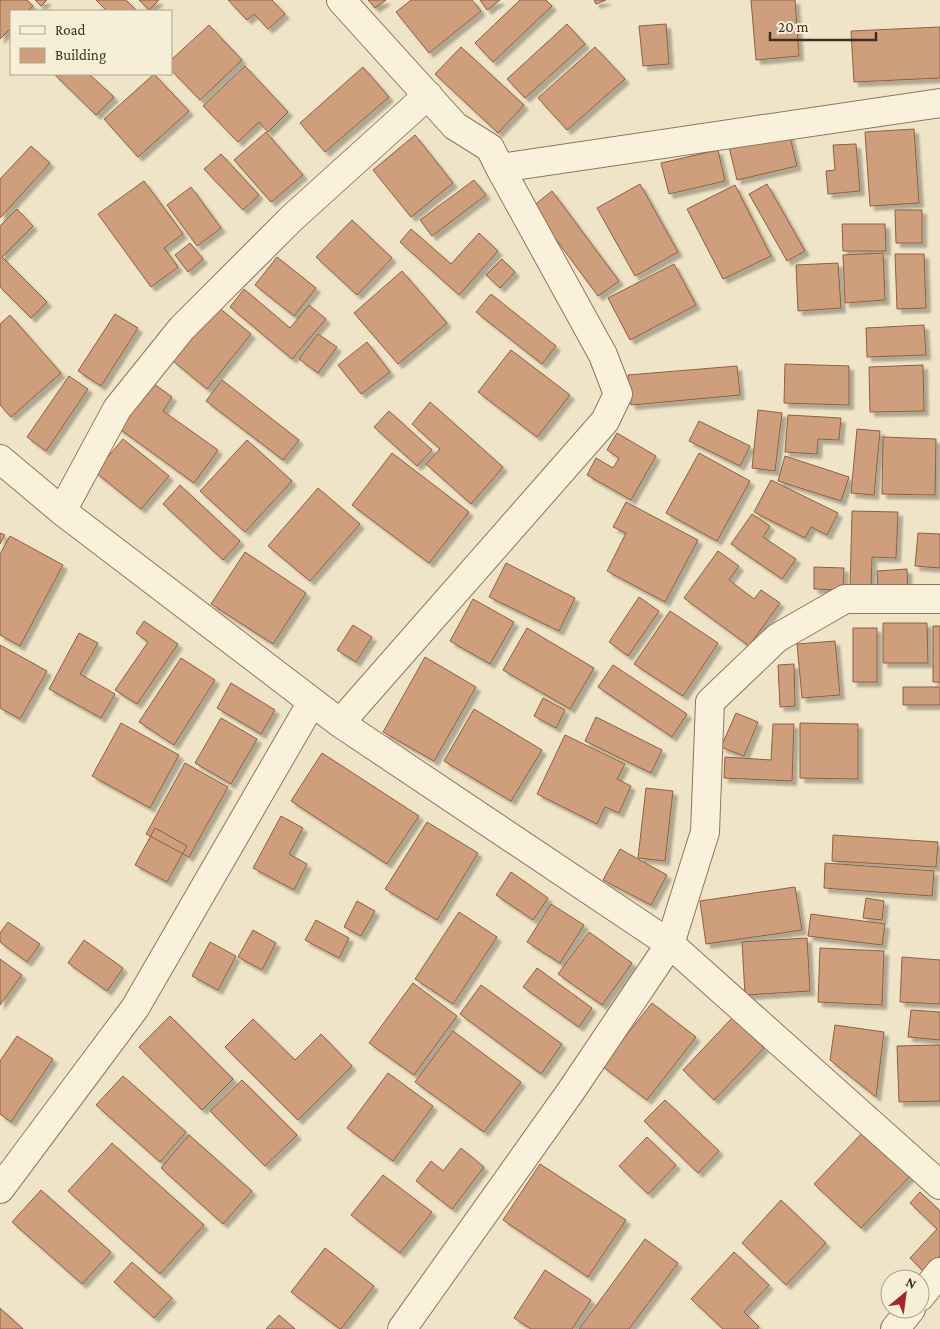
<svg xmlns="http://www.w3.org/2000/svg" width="940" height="1329" font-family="'Crimson Pro',serif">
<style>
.building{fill:#cf9f7d;stroke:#8d5f41;filter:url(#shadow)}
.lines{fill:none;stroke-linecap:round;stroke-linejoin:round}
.street-casing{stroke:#8d765c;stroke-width:30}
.street{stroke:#faf1dc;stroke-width:28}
</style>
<defs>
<filter id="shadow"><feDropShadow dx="4.5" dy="4.5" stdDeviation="1" flood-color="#0004"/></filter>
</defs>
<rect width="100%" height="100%" fill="#f0e4c8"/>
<path class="building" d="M0 0H27L33 6 27 11H11V28L0 39Z
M35 0H47L41 6Z
M96 0H126L137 11H107Z
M139 0H159L149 10Z
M228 0H272L285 14 268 29 254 14 247 20Z
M368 0H386L375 8Z
M411 0H472L481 11 429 53 396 12Z
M480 0H500L487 10Z
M520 0H546L552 6 493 62 475 43Z
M594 0H606L596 4Z
M751 0H795L799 56 756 60Z
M567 24 585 44 525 98 507 79Z
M666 24 669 64 643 66 639 26Z
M209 25 242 60 200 100 171 70V60Z
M940 27V78L854 82 851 31Z
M461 47 524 105 498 133 435 74Z
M595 47 625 79 567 130 538 98Z
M245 66 288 112 268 132 259 122 238 142 203 106Z
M363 67 389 97 325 152 300 123Z
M54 74H89L114 97 96 115Z
M154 74 189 111 138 157 104 119Z
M914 129 919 203 870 206 865 132Z
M266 132 303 175 271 202 234 160Z
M789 133 797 166 737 180 729 147Z
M415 135 453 183 411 217 373 170Z
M856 144 860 191 828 194 826 171 835 170 833 145Z
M31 146 50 163 0 218V179Z
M718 150 725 181 669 194 661 163Z
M221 154 259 195 243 210 204 169Z
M474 180 486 195 432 236 420 220Z
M144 181 183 234 164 248 178 267 151 287 98 214Z
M640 184 678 252 635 276 597 208Z
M767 184 805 251 787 261 749 194Z
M735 185 771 256 723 279 687 209Z
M191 187 221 228 197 246 167 205Z
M552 191 619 281 598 296 532 207Z
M17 209 33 226 2 257 47 302 31 318 0 287V226Z
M895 210H922V243H896Z
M352 220 392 258 357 295 316 257Z
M842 224H885L886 251H843Z
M411 229 451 264 479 233 498 251 459 295 400 242Z
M190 243 203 259 188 272 175 255Z
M883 253 885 300 845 303 843 255Z
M895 254H924L926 308 897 309Z
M277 257 316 288 294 316 255 285Z
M502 259 515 272 500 288 486 275Z
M838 263 841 308 798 311 796 265Z
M674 264 696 305 630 340 608 298Z
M402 271 447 323 398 364 354 313Z
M244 289 290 328 309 305 326 319 292 359 230 307Z
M491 294 556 346 542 364 476 312Z
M218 307 251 334 207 389 173 361Z
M115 314 138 328 101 386 78 371Z
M10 315 61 373 11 417 0 405V324Z
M924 325 926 355 867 357 866 328Z
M318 334 337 347 318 373 299 359Z
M367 342 390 372 361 394 338 365Z
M511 350 570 395 537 437 478 392Z
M785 364 849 366V405L784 403Z
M923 365 924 411 870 412 869 367Z
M737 366 740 395 631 405 628 375Z
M69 376 88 389 46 451 27 437Z
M222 380 299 440 283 460 206 401Z
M150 381 172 397 163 411 218 450 194 483 117 427Z
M430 402 503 467 471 504 426 464 440 449 412 424Z
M758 410 782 413 775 471 752 468Z
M389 411 432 450 417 466 374 427Z
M788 415 841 418 839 440 818 439 817 454 785 452Z
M699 421 750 446 740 466 689 441Z
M857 429 880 431 874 495 851 493Z
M617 433 656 456 631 500 587 475 596 458 613 468 619 458 607 450Z
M883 437 936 439 935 495 882 494Z
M123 439 169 476 141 509 95 472Z
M247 440 292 481 245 532 200 491Z
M392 453 469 512 429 563 352 505Z
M699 453 750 481 717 541 666 513Z
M785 456 849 477 841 501 778 481Z
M771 480 838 513 827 535 811 527 805 538 754 512Z
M180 485 240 541 223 560 163 504Z
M318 488 360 524 310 581 268 546Z
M626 502 698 540 665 602 607 571 626 533 613 527Z
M852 511 898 512 896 558 872 557 871 589H850Z
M752 514 770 526 763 537 796 559 782 579 731 544Z
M0 533 5 535 0 544Z
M918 533 940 534V568L915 566Z
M10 536 63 565 20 646 0 635V554Z
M718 551 739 566 729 580 754 599 761 590 780 603 749 646 684 598Z
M245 552 306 593 273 644 211 604Z
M506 563 575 598 559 631 489 597Z
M814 567 844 568 843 590 814 589Z
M907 569 908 592 878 594 877 571Z
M639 597 659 611 628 656 609 642Z
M473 599 514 622 490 664 450 641Z
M670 611 718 643 683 696 634 664Z
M144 621 178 644 137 704 115 690 148 642 136 633Z
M883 623H927L928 663H883Z
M353 625 372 637 356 662 337 650Z
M933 626H940V682H933Z
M527 628 594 668 570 709 503 670Z
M853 628H877V682H853Z
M79 633 98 643 80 674 115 694 101 718 49 689Z
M835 641 840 695 802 698 797 644Z
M0 645 47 671 20 719 0 708Z
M425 657 476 687 434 761 383 732Z
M181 658 215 680 174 745 139 722Z
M794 664 795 706 780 707 778 665Z
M613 665 687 714 672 737 598 687Z
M231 683 275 710 261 734 217 708Z
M903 687H940V705H903Z
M543 698 565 710 556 728 534 716Z
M474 709 542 750 511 801 444 761Z
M736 713 758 722 744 756 721 747Z
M596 717 662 750 651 773 585 741Z
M221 718 257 739 231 784 195 763Z
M121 723 179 755 150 808 92 776Z
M800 723 858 724V779L800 778Z
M773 724H794L792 781 724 778 725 757 771 760Z
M565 735 625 764 617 779 631 786 619 813 605 807 597 824 537 794Z
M322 753 419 816 387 864 291 801Z
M185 763 228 787 189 857 146 834Z
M646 788 673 791 665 861 638 858Z
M281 816 303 828 289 854 307 864 294 890 253 868Z
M427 822 478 853 437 920 385 889Z
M155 828 187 846 167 882 135 865Z
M833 835 938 842 936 867 832 861Z
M620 849 667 875 651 905 603 880Z
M825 863 934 871 932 896 824 888Z
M511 872 548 898 533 920 496 895Z
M795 887 802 930 706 944 700 901Z
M866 898 884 901 882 920 863 918Z
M357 901 375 911 361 936 344 927Z
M551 904 584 925 560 963 527 942Z
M459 912 497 937 453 1004 415 979Z
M811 914 885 924 882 945 808 936Z
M316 920 349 938 339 958 305 940Z
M8 922 40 944 27 962 0 942V933Z
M253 930 276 943 262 970 238 957Z
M589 932 632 963 602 1005 558 974Z
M807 938 810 991 745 995 742 942Z
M84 940 123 968 107 991 68 963Z
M210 942 236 956 218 990 192 976Z
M820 948 884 951 882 1005 818 1002Z
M902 957 940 960V1004L900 1002Z
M0 959 22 975 0 1005Z
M537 968 592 1008 579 1027 523 987Z
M413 983 457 1016 414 1075 369 1043Z
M481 985 562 1044 541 1074 460 1014Z
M652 1003 696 1037 647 1100 602 1066Z
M911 1010 940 1012V1040L908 1037Z
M170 1016 233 1079 202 1110 139 1047Z
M732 1018 764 1048 714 1100 683 1070Z
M253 1019 295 1060 321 1034 352 1066 298 1120 225 1047Z
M835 1025 884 1032 876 1097 830 1060Z
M453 1031 521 1082 484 1132 415 1082Z
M17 1036 53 1059 11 1122 0 1114V1061Z
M940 1045V1101L899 1102 897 1046Z
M388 1073 433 1106 393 1161 347 1128Z
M123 1076 186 1132 160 1162 96 1105Z
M242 1080 297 1135 265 1166 210 1111Z
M665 1100 719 1151 698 1173 644 1121Z
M864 1131 911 1175 861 1228 814 1184Z
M189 1135 252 1191 223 1224 161 1168Z
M647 1137 676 1165 648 1194 619 1166Z
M112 1143 204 1225 160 1274 68 1191Z
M461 1148 484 1167 452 1209 416 1181 431 1161 443 1171Z
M540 1164 626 1220 588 1277 503 1220Z
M383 1175 432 1212 400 1253 351 1215Z
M41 1190 111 1252 82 1284 12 1222Z
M920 1192 940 1211V1256L925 1273 910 1258 937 1229 910 1203Z
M781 1200 826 1243 786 1285 742 1243Z
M645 1239 678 1263 629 1329H579Z
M325 1248 374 1286 341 1329H340L291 1292Z
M734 1252 769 1285 744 1312 759 1327 757 1329H723L691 1299Z
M132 1262 172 1298 154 1318 114 1282Z
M545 1270 591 1300 572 1329H531L514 1318Z
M0 1308 23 1329H0Z
M279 1315 295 1329H266Z"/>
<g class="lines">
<g class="street-casing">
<path id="street" d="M500 168 940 103
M0 459 62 511 340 723 670 944 940 1185
M62 511 117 409 182 328 292 218 428 95
M340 723 605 421 618 394 603 355 500 168 490 148 455 126 341 0
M0 1189 135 1008 312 702
M920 1297 940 1272
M402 1329 571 1091 670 944 705 832 710 702 777 638 845 599H940
M895 1329 911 1309"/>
</g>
<use href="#street" class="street"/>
</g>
<rect x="10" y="10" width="162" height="65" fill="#f7eed8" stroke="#ada18e"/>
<rect x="20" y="26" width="25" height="8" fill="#faf1dc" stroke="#ada18e"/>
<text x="55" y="35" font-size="15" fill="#3d2e20">Road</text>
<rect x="20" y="48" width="25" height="15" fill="#cf9f7d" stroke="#ada18e"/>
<text x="55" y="60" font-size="15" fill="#3d2e20">Building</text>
<g transform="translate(905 1294) rotate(29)"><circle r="24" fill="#f7eed8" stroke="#ada18e"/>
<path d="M0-4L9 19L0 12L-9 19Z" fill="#9e2a2b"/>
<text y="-8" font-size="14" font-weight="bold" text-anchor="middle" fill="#3d2e20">N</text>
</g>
<path d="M770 32v8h106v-8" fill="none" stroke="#3d2e20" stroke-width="2.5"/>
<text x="778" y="32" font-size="15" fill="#3d2e20" stroke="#f7eed8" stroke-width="4" paint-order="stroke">20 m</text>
</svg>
